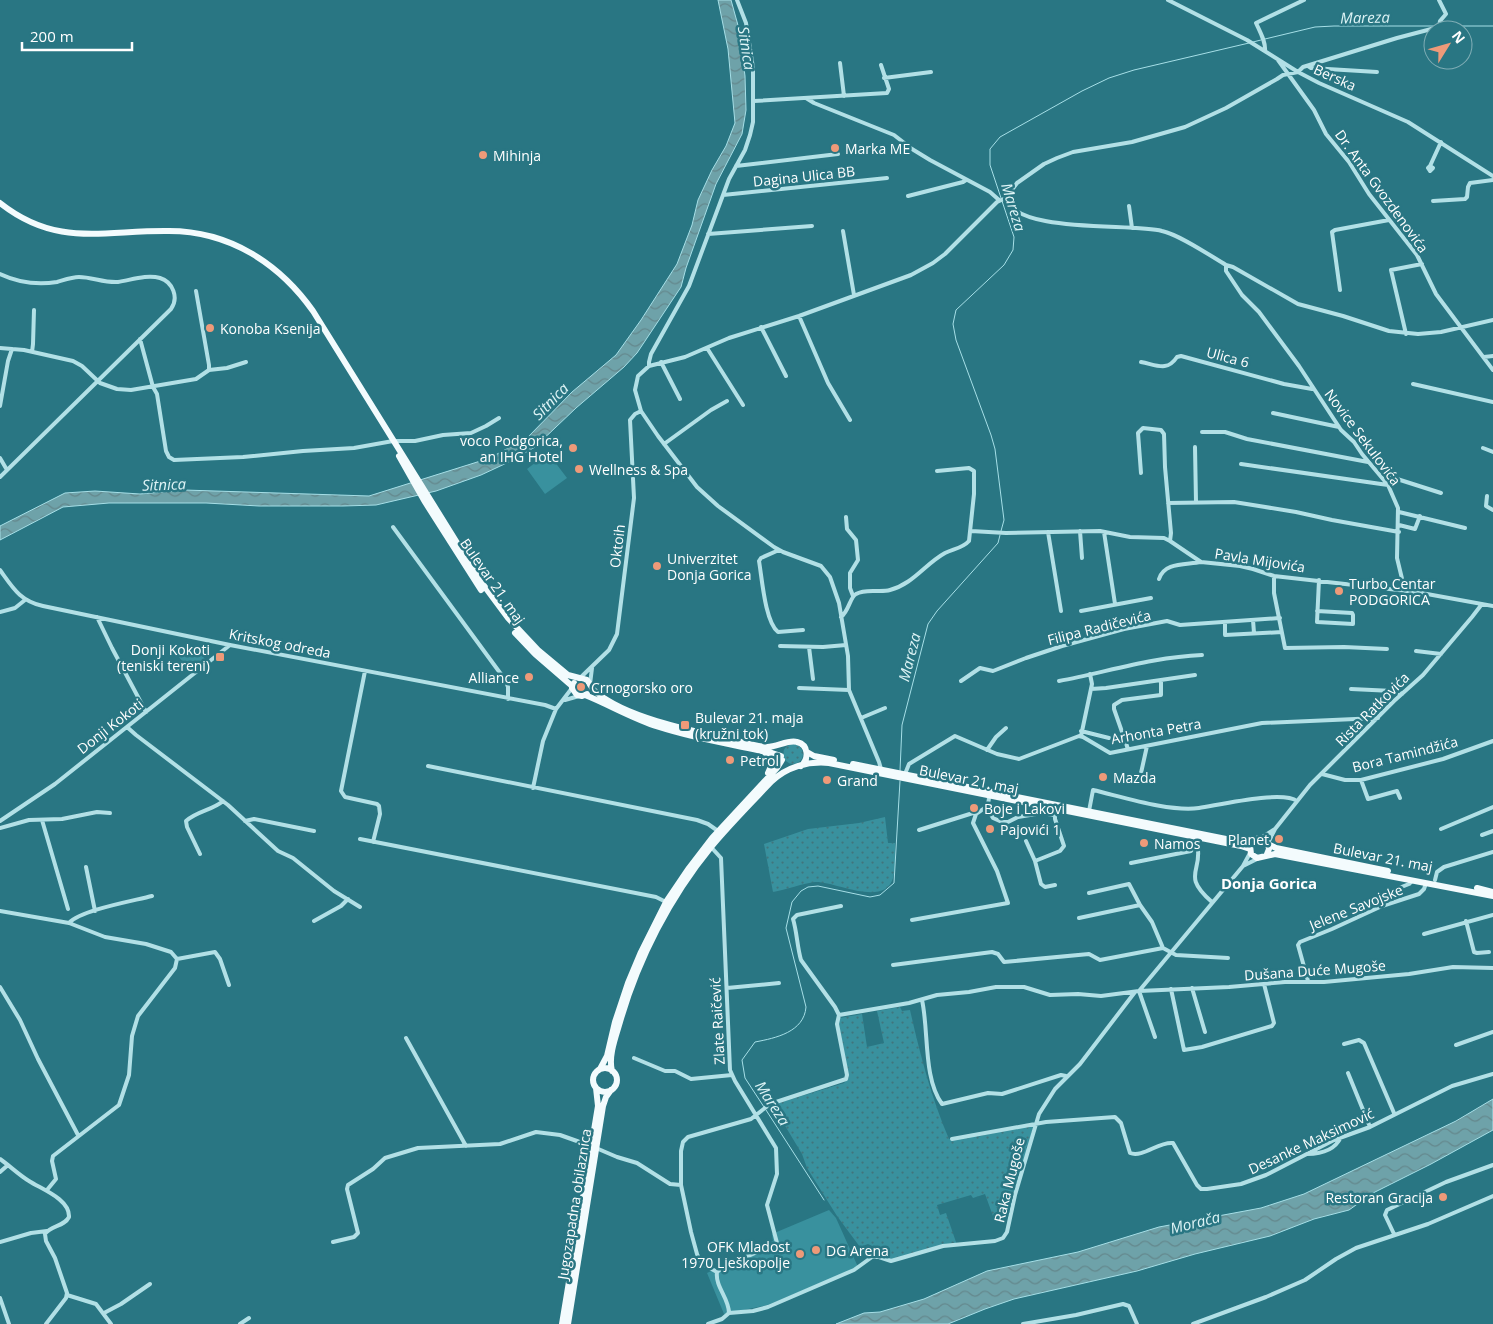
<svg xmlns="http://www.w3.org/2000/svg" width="1493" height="1324" font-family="'Open Sans',sans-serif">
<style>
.grass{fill:url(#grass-dots)}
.pitch{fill:#39919e}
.water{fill:url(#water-waves);stroke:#a6dfe7}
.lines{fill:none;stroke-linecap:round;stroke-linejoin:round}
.stream{stroke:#a6dfe7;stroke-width:1}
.minor{stroke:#b2e0e6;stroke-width:4}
.primary{stroke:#f3fbfd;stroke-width:6}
.poi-dot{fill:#ee9a79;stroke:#297683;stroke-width:2}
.labels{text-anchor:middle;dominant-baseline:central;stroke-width:5;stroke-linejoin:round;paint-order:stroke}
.street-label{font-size:14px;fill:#fff;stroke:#297683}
.poi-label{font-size:14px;fill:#fff;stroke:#297683;text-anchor:start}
.water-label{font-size:15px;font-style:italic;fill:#def4f6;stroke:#297683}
.neighbourhood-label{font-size:15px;font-weight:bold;fill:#fff;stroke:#297683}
</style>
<defs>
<pattern id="grass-dots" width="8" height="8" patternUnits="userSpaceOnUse" patternTransform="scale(1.25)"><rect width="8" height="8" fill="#39919e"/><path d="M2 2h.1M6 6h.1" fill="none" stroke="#41757d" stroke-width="1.8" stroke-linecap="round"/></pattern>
<pattern id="water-waves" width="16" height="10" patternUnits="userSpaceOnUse" patternTransform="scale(1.25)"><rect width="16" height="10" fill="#6ea2a9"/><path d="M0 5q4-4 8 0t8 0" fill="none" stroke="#64888d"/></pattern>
</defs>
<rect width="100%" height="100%" fill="#297683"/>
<path class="grass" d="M783 754a10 10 0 1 1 20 0a10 10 0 1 1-20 0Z
M885 817 888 843H895C895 854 896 867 893 878 884 908 835 881 815 882 804 883 785 890 773 892L764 844 808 829 859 823Z
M900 1007 902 1011 910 1010C920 1054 931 1097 949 1139L975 1133 977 1137 1013 1128 1032 1126 1033 1128 1011 1214 1002 1218 993 1216 985 1194 973 1198 971 1195 937 1205 940 1215 946 1213 957 1245 940 1247 891 1260 883 1251 868 1244 860 1247 837 1216 807 1168 802 1154 781 1119 773 1117 766 1107 844 1083 848 1079 839 1024 840 1018 862 1014 867 1047 884 1043 877 1011Z"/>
<path class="pitch" d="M548 453 567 478 545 494 527 469Z
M193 645 205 659 190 671 179 657Z
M829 1210 836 1218 858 1267 768 1305 724 1314 707 1273 773 1241 772 1234Z"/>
<path class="water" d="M718 0H731L739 29 745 76 746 110 742 134 716 184 686 268 681 287 637 353 624 367 576 408 535 447 511 461 481 475 436 491 376 505 343 506H259L206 503H109L63 507 0 540V526L65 493 95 491 140 494 184 490 369 496 490 458 528 437 572 392 616 355 641 320 677 264 692 225 698 200 712 170 726 146 735 123 728 49Z
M1493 1099V1130L1431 1164 1373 1193 1349 1210 1314 1219 1270 1236 1195 1254 1137 1271 1014 1299 985 1309 948 1324H836L864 1313 880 1312 924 1299 987 1271 1078 1252 1159 1227 1261 1208 1304 1194 1456 1121Z"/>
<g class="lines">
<path class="stream" d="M1441 26H1493
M1265 39 1315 27 1334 26H1437
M1253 42 1261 40
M1001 531 1004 520 995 449 991 435 956 340 953 324 956 310 1004 265 1013 250 1014 237 990 165V149L1000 137 1082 91 1109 78 1134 70 1249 43
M900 771 902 725 928 624 937 611 998 543 1000 535
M764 1107 745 1078 742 1060 755 1042C776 1038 804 1032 806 1007L786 928 792 902 801 891 808 887 818 886 870 897 880 895 894 883 900 781
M766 1110 824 1200"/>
<path class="minor" d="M1168 0 1247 40 1298 72 1319 83 1408 122 1493 176
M1265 51C1266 42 1260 32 1256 23L1304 0
M1278 60 1314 110 1326 134 1349 162 1369 194 1417 255 1436 294 1493 370
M840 63 844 96
M1308 66 1311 68 1377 72
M884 78 931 72
M806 98 814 103 894 135 912 149 930 160 990 192 999 200
M754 101 887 93 889 89 881 65
M736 166 838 154
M1430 166 1441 142
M1430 166 1433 168 1430 171 1428 168Z
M723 195 887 178
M908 196 963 182 966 180
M1006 198C1016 234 1131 223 1162 231 1180 235 1209 255 1226 265L1233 267 1298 304 1343 316 1389 331 1418 334 1441 332 1493 320
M1006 198 1017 183 1044 164 1057 158 1073 152 1132 142 1185 127 1226 108 1277 79 1283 75 1298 72 1303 67 1397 38 1439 27 1440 21 1446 14 1439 0
M1433 201 1465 199 1467 197 1468 187 1470 183 1493 180
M1129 206 1132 228
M843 231 854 295
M708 234 812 226
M1226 265V271L1242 295 1259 312 1299 366 1341 430 1354 442 1362 454 1388 485 1398 508 1397 558 1405 591
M0 274C17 282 38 285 57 282 64 280 72 277 79 277 92 277 104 283 118 282 131 280 147 274 160 278 173 282 179 298 171 309L0 477
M1340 290 1332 232 1335 230 1389 220
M196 291 209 365V370
M799 316 828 383 850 420
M761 327 786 376
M1406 334 1391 270 1422 264
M140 339 153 387 157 394 166 451 169 457 174 460 243 457 303 451 354 448 393 441H415L443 435 471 433 486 426 499 418
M0 348 24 350 73 361 82 366 100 383 117 389 131 390 196 379 209 370 227 368 246 362
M707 348 743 405
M32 352 33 344 34 310
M1484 357 1493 356
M661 362 680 399
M1141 362C1157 365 1167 372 1177 357L1181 356 1284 384 1312 389
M649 366V362L651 354 689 286 729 179 745 150 750 135 753 122V68L746 23 737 0
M1413 384 1493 402
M0 406 8 361 12 349
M1273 413 1339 427
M1202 432H1225L1247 439 1368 462
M664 444 711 410 727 401
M1195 447 1196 502
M1483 448 1493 452
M0 458 7 470
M1241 464 1388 485
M1141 473 1138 433 1143 428 1161 430 1164 434 1165 467 1171 533 1170 541
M1385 481 1390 478H1394L1441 493
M1487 496 1486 506 1493 510
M1168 503 1234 502 1296 512 1332 520 1399 532
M1399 512 1465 528
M846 517 847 529 856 540 858 560 850 573V588L853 596
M1399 525 1415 529 1420 516
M393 527 506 681 508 687V699
M971 531 1006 533 1100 531 1130 537 1164 538 1170 541 1201 562 1240 566 1253 569 1274 576 1416 592 1493 606
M1080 531 1082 558
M1048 532 1061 611
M1104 532 1115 604
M779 550 761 558 759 561C762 578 765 622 778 632L803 630
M0 570C13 588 20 601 43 606L230 645 545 705 556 709 572 688
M1274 576V593L1285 648 1344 647 1387 649
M1159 579C1164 562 1185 565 1201 562
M1081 611 1151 598
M1317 611 1352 613 1353 615V624L1317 622 1319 580
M0 612 15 608 25 600
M97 617 112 648 146 712
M841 617C849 611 850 597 856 594 866 588 880 593 890 590 913 584 925 564 945 553 953 549 963 548 969 541L974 494V471L969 468 937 471
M1253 620 1254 633
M1225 623V635L1282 632
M780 646 823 647 846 645
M809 647 813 679
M1416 651 1441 654
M365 671 341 791 345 797 377 804 379 806 380 814 373 842
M580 678 609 650 617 634 634 498 630 420 635 414 641 411
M961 681 980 668 993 671 1026 658 1062 646 1124 629 1167 621 1180 625 1280 618
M1059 681C1107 672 1153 657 1202 655
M590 684 592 668
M799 688 849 690
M1091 689 1106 688 1195 675
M1351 689 1393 691 1402 694
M565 700 579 696
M861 718 885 708
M127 727 136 735 228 805 278 851 293 858 334 891 360 907
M1081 731 1109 738
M1081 736 1092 684 1090 674
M1128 749 1114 709V705L1122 700 1161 695V680
M987 750 996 737 1006 728
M428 766 697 820 708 824 718 831
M881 769 879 762 849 690 848 656 839 603 830 577 821 566 783 552 774 547 718 506 697 487 658 436 641 411 635 390 638 376 649 366 685 357 729 338 799 316 911 275 933 263 945 254 997 202 1006 198
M1141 773 1147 746
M905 774 909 764 955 736 997 754 1019 759 1079 736 1083 737 1110 753 1262 723 1378 718
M1322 774 1345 780H1361L1443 759 1493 741
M1361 780 1368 799 1397 791 1400 798
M533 788 543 741 556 709
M987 808 993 818 1002 822H1008L1018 817 1042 813 1054 815
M1055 809V819L1064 846 1060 851 1035 861 1041 884 1045 887 1055 885
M1089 811 1093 790C1123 797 1169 812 1199 808 1219 805 1282 790 1297 801
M42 820 68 909
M0 821 55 784 230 645
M245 821 254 819 314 831
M0 828 29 820 62 819 97 812 110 813
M1441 829 1493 807
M919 830 973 813H977
M1482 835 1493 831
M1261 838 1275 829
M360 839 656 897 666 902
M1026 841 1035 861
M1197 843C1204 872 1180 874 1212 902
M1268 843 1275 829 1310 785 1394 701 1423 675 1472 617 1482 604
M711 847 721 858 730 1070 735 1081 776 1148 777 1174 767 1205 777 1243 722 1268 717 1272
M200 854 187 827 186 821C197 811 213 810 223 801
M1131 863 1191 851 1199 838
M1243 866 1259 858
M86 867 95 911
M1435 880 1437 872 1444 867 1493 852
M1389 892 1409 884 1413 880
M1089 893 1129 884 1140 905 1152 922 1163 948 1176 955 1228 958
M0 911 69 923 105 937 146 944 171 952 177 959 175 968 138 1016 132 1036 129 1075 119 1105 53 1156 52 1161 56 1179 47 1190
M1079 918 1140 905
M912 920 1008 903 997 871 973 823 976 814C984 808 989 808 989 796
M314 921 341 906 348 899
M1466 921 1474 952 1477 953 1489 952
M69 923C81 910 133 901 152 896
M1424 934 1493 915
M177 959 215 952 220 959 229 985
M893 965 992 952 998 954 1004 962 1089 954 1100 960 1163 948
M1308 981 1298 945 1300 942 1332 929 1382 906 1419 894 1424 889 1426 883
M0 987 20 1020 38 1059 78 1135
M727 988 779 983
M1192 988 1205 1032
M1171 989 1184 1050 1202 1047 1272 1026 1274 1023 1264 984
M1139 991 1243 866 1250 853
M1139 991 1155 1037
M922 1000C929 1031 923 1078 942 1104L988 1093 1002 1094 1061 1075 1066 1076
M839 1015 909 1003 937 995 969 992 996 987H1024L1050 995 1078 994 1101 996 1139 991 1229 987 1285 982H1324L1409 974 1453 967 1493 968
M406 1038 466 1146
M1344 1044 1359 1040 1364 1043 1394 1113
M1456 1045 1493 1032
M634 1058 665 1071H675L691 1079 732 1075
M1348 1073 1370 1127
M952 1139 1046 1122 1115 1117 1121 1123 1130 1153C1143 1158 1159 1141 1173 1143L1197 1185 1201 1189H1207L1241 1184 1266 1175 1334 1140 1370 1127 1452 1086 1493 1074
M596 1148 617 1157 637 1163 670 1184 681 1185
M1307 1154C1321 1154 1335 1150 1341 1137
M0 1159C10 1166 19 1175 29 1181 41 1189 70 1199 69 1217 64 1227 51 1225 45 1234L46 1241 55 1258 67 1293 66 1298 46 1324
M0 1172 8 1165
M1394 1234 1385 1215 1387 1210 1446 1182 1493 1165
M0 1242 31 1233 47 1231
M333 1242 354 1237 358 1233 347 1189 348 1185 373 1169 385 1158 418 1148 500 1144 536 1132 560 1135 591 1146
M717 1272 701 1263 697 1254 691 1232 681 1185V1151L683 1142 688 1137 751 1119 770 1104 846 1079 847 1075 837 1024 839 1015 835 1007 801 960C797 946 797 932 793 919L797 915 841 906
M67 1295 96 1304 111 1324
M0 1298 9 1324
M104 1313 121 1304 150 1284
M729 1313 753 1311 768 1307 854 1270 872 1257H879L891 1261 943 1246 995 1241 1003 1238 1007 1232 1015 1195 1039 1114 1055 1089 1080 1064 1135 992
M240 1324 249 1318
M708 1324 722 1319 729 1313C729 1298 715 1287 717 1272
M1023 1324 1076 1315 1123 1304 1129 1306 1137 1324
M1193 1324 1266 1297 1305 1280 1336 1259 1356 1248 1428 1224 1493 1196"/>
<path class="primary" d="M0 203C57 248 103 230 169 231 229 231 279 263 313 311L482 583 508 618 538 650 568 675 587 680C590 684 592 689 596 692 625 717 688 730 726 738 739 741 753 746 767 747 777 747 789 739 797 742 809 745 809 759 801 766
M399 456 425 502 481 590
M515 633 535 654 572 686
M574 683 572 688 577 695 582 696 587 694
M585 695C610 705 633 719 659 727 696 739 735 745 772 753L781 756
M807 752 814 756 834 760
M765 753 770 756 773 762 768 773
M853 764 1236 841H1246L1261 838 1268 844 1269 849 1267 854
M1268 844 1276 848 1388 871
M1250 845 1251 854 1257 858 1275 854 1493 896
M1477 888 1493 892
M593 1080a12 12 0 1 1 24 0a12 12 0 1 1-24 0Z
M600 1069 607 1056 615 1022 628 983 641 952 666 902 689 868 712 838 777 768 782 760
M612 1071C608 1056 616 1036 620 1022 638 959 670 897 711 847 730 824 751 803 771 782 786 767 808 761 829 763L1241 846 1250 849
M562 1324 598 1106 596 1088
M568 1324 603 1106 606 1097 611 1090"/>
</g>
<g class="poi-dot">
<circle cx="835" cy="148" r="5"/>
<circle cx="483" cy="155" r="5"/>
<circle cx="210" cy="328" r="5"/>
<circle cx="573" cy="448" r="5"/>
<circle cx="579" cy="469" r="5"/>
<circle cx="657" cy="566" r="5"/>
<circle cx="1339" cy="591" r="5"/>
<rect x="215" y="652" width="10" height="10" rx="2.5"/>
<circle cx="529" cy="677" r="5"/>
<circle cx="581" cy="687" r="5"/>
<rect x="680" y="720" width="10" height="10" rx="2.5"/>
<circle cx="730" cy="760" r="5"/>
<circle cx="1103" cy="777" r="5"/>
<circle cx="827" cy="780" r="5"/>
<circle cx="974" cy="808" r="5"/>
<circle cx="990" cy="829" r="5"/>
<circle cx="1279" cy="839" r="5"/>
<circle cx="1144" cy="843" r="5"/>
<circle cx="1443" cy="1197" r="5"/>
<circle cx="816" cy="1250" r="5"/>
<circle cx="800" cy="1254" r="5"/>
</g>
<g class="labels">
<g class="street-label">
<text transform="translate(1335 77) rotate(24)">Berska</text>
<text transform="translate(804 176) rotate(-6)">Dagina Ulica BB</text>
<text transform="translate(1382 191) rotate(54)">Dr. Anta Gvozdenovića</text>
<text transform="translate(1228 357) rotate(15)">Ulica 6</text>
<text transform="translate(1363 437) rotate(53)">Novice Sekulovića</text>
<text transform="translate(617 546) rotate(-83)">Oktoih</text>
<text transform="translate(1260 560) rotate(9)">Pavla Mijovića</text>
<text transform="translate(493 581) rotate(55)">Bulevar 21. maj</text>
<text transform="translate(1099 627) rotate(-14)">Filipa Radičevića</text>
<text transform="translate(280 643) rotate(11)">Kritskog odreda</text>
<text transform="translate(1372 709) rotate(-45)">Rista Ratkovića</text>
<text transform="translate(110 726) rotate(-38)">Donji Kokoti</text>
<text transform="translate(1156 731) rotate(-10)">Arhonta Petra</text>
<text transform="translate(1405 754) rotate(-14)">Bora Tamindžića</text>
<text transform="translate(969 779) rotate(11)">Bulevar 21. maj</text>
<text transform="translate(1383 857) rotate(11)">Bulevar 21. maj</text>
<text transform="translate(1356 907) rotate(-22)">Jelene Savojske</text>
<text transform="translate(1315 970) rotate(-4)">Dušana Duće Mugoše</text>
<text transform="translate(717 1021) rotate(-93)">Zlate Raičević</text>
<text transform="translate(1311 1141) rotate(-25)">Desanke Maksimović</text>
<text transform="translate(1009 1180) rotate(-76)">Raka Mugoše</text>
<text transform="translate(574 1204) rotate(-81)">Jugozapadna obilaznica</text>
</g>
<g class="poi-label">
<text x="845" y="148">Marka ME</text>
<text x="493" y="155">Mihinja</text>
<text x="220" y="328">Konoba Ksenija</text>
<text x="563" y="440" text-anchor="end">voco Podgorica,<tspan x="563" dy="16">an IHG Hotel</tspan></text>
<text x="589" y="469">Wellness &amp; Spa</text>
<text x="667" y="558">Univerzitet<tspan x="667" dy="16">Donja Gorica</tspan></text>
<text x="1349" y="583">Turbo Centar<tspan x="1349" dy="16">PODGORICA</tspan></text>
<text x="210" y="649" text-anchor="end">Donji Kokoti<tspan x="210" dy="16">(teniski tereni)</tspan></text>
<text x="519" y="677" text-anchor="end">Alliance</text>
<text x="591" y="687">Crnogorsko oro</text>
<text x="695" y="717">Bulevar 21. maja<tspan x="695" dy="16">(kružni tok)</tspan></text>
<text x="740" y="760">Petrol</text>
<text x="1113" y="777">Mazda</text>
<text x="837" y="780">Grand</text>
<text x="984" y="808">Boje i Lakovi</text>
<text x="1000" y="829">Pajovići 1</text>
<text x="1269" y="839" text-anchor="end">Planet</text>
<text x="1154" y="843">Namos</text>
<text x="1433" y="1197" text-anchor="end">Restoran Gracija</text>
<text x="790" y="1246" text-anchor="end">OFK Mladost<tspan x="790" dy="16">1970 Lješkopolje</tspan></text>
<text x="826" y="1250">DG Arena</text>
</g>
<g class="water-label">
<text transform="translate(1365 17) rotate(-1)">Mareza</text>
<text transform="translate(747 48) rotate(81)">Sitnica</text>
<text transform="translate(1014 207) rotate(73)">Mareza</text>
<text transform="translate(550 401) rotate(-46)">Sitnica</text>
<text transform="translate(164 484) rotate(-2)">Sitnica</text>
<text transform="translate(909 657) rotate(-76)">Mareza</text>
<text transform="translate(773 1103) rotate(57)">Mareza</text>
<text transform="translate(1195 1222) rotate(-14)">Morača</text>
</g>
<g class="neighbourhood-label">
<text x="1269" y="883">Donja Gorica</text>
</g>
</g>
<g transform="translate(1448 45) rotate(53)"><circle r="24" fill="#297683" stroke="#7fadb5"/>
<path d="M0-4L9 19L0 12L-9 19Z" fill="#ee9a79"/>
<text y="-8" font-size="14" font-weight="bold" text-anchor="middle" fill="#ffffff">N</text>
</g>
<path d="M22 42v8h110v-8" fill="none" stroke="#ffffff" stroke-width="2.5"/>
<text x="30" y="42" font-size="15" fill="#ffffff" stroke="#297683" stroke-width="4" paint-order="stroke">200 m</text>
</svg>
